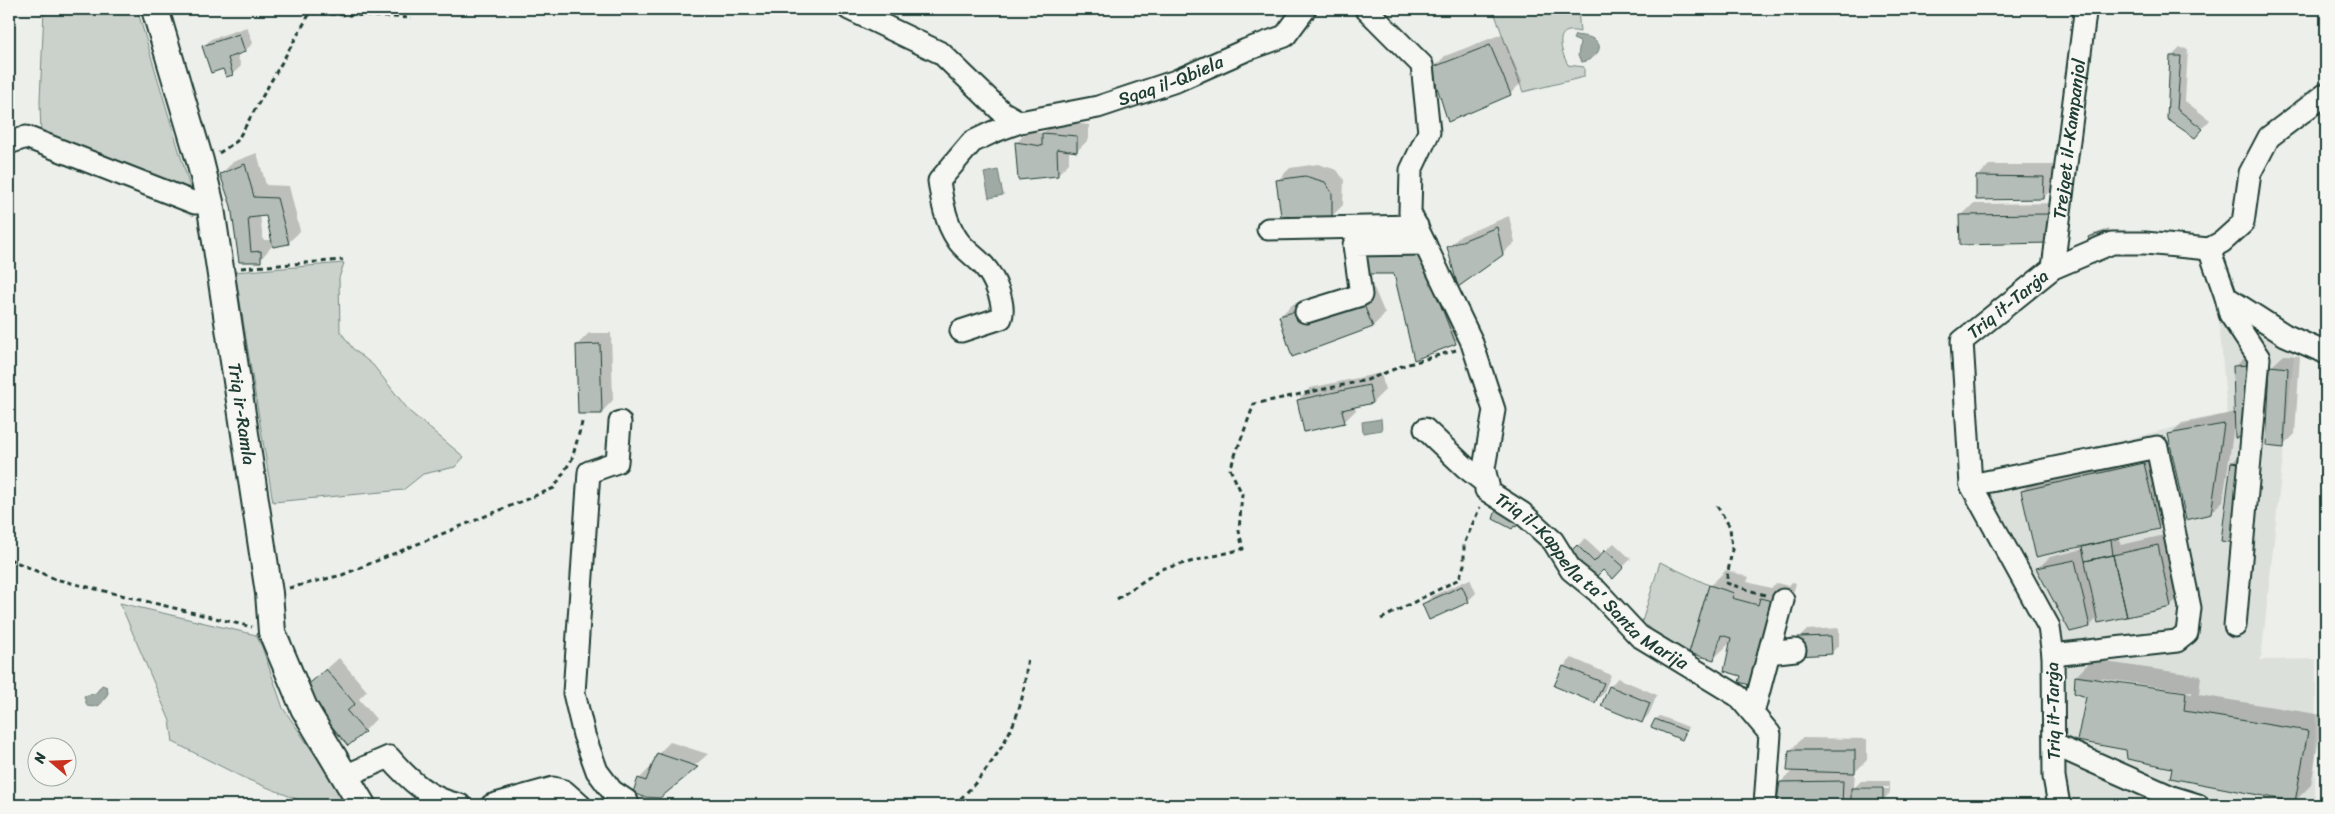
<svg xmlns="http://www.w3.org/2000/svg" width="2335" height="814" font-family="Sriracha,sans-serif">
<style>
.built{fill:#dce0db}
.green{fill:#cbd2cc;stroke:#758880}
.water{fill:#9faaa4;stroke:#6c7e77}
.shadow{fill:#0003;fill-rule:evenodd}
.building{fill:#b4bdb8;stroke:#1f3d34}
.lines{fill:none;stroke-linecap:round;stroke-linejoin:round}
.minor-casing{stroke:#1f3d34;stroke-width:25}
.major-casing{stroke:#1f3d34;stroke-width:30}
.path{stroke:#1f3d34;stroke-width:3;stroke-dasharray:5 4;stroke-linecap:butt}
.minor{stroke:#f6f6f2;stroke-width:21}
.major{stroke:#f6f6f2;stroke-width:26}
.labels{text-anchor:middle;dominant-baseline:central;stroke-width:5;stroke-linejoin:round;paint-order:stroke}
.street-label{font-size:18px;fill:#1f3d34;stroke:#f6f6f2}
</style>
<rect width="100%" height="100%" fill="#edefea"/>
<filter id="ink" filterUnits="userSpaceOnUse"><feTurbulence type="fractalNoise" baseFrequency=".02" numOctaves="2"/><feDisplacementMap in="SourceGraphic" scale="10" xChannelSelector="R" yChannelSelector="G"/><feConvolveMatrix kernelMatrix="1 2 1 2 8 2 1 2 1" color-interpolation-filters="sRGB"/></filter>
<g filter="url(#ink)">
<path class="built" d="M2218 309 2295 346 2261 660 2316 659 2315 805H2217L2189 799 2067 741 2066 680 2061 637 1981 476 2227 414Z
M2063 760 2186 805H2067Z"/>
<path class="green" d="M44 9H137L194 201 41 139 40 100Z
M1493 9H1578L1580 32C1553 25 1560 50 1568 65L1584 67V77L1523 92Z
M344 263 339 278 340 331 353 349 373 365 410 412 464 457 455 467 423 474 403 490 273 502 235 272Z
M1660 562 1709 585 1689 653 1685 660 1664 645 1663 636 1652 634 1641 625Z
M120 603 256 635 262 647 283 708 349 805H311L244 778 173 742 170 721Z"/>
<path class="water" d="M1575 35C1581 36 1590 36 1595 40 1607 49 1591 61 1582 62L1578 56 1580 42 1573 39Z
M998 170 1003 195 989 198 984 173Z
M1381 419 1382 430 1363 433 1362 422Z
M102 685 107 687 108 693C102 703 100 709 87 706L84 696 96 693Z"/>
<path class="shadow" d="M2180 9H2190L2186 13Z
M247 27 253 43 245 51 237 54 241 66 233 74 227 76 224 67 203 47 211 39Z
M1502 34 1522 82 1510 94 1433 68 1445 56Z
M2180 48 2188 49 2185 101 2210 120 2195 136 2168 119 2172 56Z
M9 78 15 96 9 102Z
M1055 121 1089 125V139L1077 151 1069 150V163L1057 175 1016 143 1028 131 1043 133Z
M257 153 266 185 289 186 300 231 288 243 272 246 260 260 240 261 232 206 221 174 233 162ZM267 214 273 240H263L260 215Z
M1318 164 1337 170 1344 180 1343 205 1331 217 1278 180 1290 168Z
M1989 165H2055V186L2043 198 1977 177Z
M2060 203V230L1961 216 1973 204Z
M1509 216 1515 242 1502 254 1448 248 1460 236Z
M2109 229 2110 235 2090 238 2093 234Z
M1381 237H1436L1471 327 1455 343 1395 273Z
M1374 288 1385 314 1373 326 1280 316 1293 304 1313 298 1314 306Z
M589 333H611L613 400 601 413 577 345Z
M2284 355 2300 356 2295 434 2283 446 2271 367Z
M2257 358 2235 419 2223 501 2210 513 2169 435 2182 423 2236 412 2235 367 2243 359Z
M1381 373 1385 390 1373 402 1355 406 1356 410 1344 422 1298 400 1310 388Z
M2160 447 2174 512 2158 528 2119 537 2121 545 2169 534 2182 594 2170 606 2098 617 2090 626 2070 631 2038 568 2050 557 2084 549 2083 545 2022 491 2038 475Z
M2240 455 2236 542 2232 463Z
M1585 538 1602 554 1614 543 1631 559 1613 577 1604 568 1571 553Z
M1726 570 1749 577 1747 582 1771 588 1777 583 1788 586 1792 582 1796 583 1772 669 1743 675 1732 641 1714 658 1710 586Z
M1470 579 1476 593 1468 601 1424 604 1432 596Z
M1839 628V645L1831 653 1799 638 1807 630Z
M339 658 367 691 359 699 376 719 364 731 303 690Z
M1572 658 1611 675 1603 694 1595 702 1556 685 1564 666Z
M2092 660 2201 676 2199 695 2323 715 2311 785 2295 801 2173 767 2127 749 2087 696 2076 676ZM2101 678 2192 692V694L2101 681Z
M1618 678 1657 695 1649 714 1642 722 1602 705 1610 686Z
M1660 716 1688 727 1685 735 1682 738 1656 719Z
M1802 738 1867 739V760L1855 772 1854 788 1861 781H1890V793L1882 801H1853V805H1778L1781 782 1793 770 1790 751ZM1859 787H1889V789H1859Z
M670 742 708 754 659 797 639 779 651 767H653L658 754Z"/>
<path class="building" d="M239 34 245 52 228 58 233 75 226 77 223 69 211 73 202 46Z
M1490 45 1511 95 1448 122 1431 68Z
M2170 56H2181L2177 109 2203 129 2195 138 2167 119Z
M1042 133 1077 136V152L1057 149 1058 176 1018 180 1015 142 1042 146Z
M245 164 254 197 277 198 289 244 273 247 266 216 248 218 251 252 261 251V262H239L231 206 220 174Z
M1305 176 1325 182 1332 193V219L1281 216 1276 180Z
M1976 176 2044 177 2043 199 1976 200Z
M2049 214V243L1960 245 1959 215Z
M1497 227 1503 255 1458 287 1447 247Z
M2105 232 2107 239 2091 245 2088 237Z
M1364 252 1420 253 1456 344 1414 360 1394 274H1367Z
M1362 300 1373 327 1292 357 1279 316 1301 310Z
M600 344 602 414H578L576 345Z
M2250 365 2249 437 2235 438 2233 366Z
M2270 366 2288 368 2284 448 2266 446Z
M1369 385 1373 403 1342 410 1345 423 1304 432 1297 400Z
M2224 424 2211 514 2186 520 2168 434Z
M2231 462 2246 464 2237 543 2221 541Z
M2144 463 2159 529 2036 557 2021 491Z
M1497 507 1520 519 1516 527 1514 526 1512 529 1493 519Z
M2111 540 2113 555 2085 561 2082 547Z
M1577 545 1594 562 1605 550 1624 567 1613 579 1603 570 1595 578 1569 553Z
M2158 545 2171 607 2127 617 2113 555Z
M2113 555 2127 617 2098 623 2085 561Z
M2075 560 2090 627 2070 632 2036 568Z
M1709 585 1734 593 1732 598 1758 605 1760 598 1772 601 1757 687 1739 682 1741 676 1724 671 1731 638 1721 635 1714 660 1689 653Z
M1462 586 1469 602 1429 620 1422 604Z
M1831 636 1832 654 1798 656V637Z
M1563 666 1604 683 1595 703 1554 686Z
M326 669 355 704 347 711 365 732 348 746 302 690Z
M2075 676 2186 692 2184 711 2308 731 2295 802 2170 778 2172 768 2127 759 2126 750 2077 741 2086 697 2074 693Z
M1609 686 1650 703 1642 723 1601 706Z
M1655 719 1686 731 1682 740 1651 727Z
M1789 750H1855V773L1787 771Z
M657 753 698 767 660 798 643 797 633 792 638 778 646 781Z
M1843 781 1842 805H1776L1780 782Z
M1851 788H1883V802H1851Z"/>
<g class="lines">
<g class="minor-casing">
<g id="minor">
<path d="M849 9 941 53 1002 112 1020 122"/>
<path id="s1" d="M1366 9 1422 65 1429 132 1411 170 1410 213 1471 340 1494 410 1484 468 1488 485 1486 490 1522 513 1553 541 1571 570 1597 591 1639 636 1738 696 1770 734 1765 805"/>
<path d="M9 143 26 137 195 203 210 202"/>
<path d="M1268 229 1417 226"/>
<path d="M2209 249 2226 297 2285 335 2326 353"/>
<path id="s2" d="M2053 268 2085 13 2083 9"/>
<path d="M2226 297 2230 314 2259 358 2235 626"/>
<path d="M1306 312 1361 295 1354 245 1425 244"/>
<path id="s3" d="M961 331 1001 318C1006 304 994 277 984 266 976 257 963 249 957 239 945 221 942 201 939 181L972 142 993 132 1020 122 1098 107 1176 81 1246 50 1285 36 1305 9"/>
<path d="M620 422 617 462 589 472 574 693 584 735 597 771 612 791 627 801 628 805"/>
<path d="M1425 429 1465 467 1488 485"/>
<path d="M1971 485 2157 447 2190 608 2187 633 2177 641 2053 655"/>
<path d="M1769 653 1795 650"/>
<path d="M1753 713 1783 600"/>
<path d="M2055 745 2172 797 2198 805"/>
<path d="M345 776 389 757C409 780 429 799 460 805"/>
<path d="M492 805 553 788 564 791 580 805"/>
<path id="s4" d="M2059 805 2054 777 2053 655 2049 627 1971 485 1962 341 2053 268 2112 243H2145L2209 249 2222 242 2243 223 2250 173 2269 137 2326 94"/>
</g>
</g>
<g class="major-casing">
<g id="major">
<path id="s5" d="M155 9 200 161 210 202 269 593 272 632 304 708 362 805"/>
</g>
</g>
<path class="path" d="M764 9 767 11 772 9
M219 153 237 141 310 13 411 18
M241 268 343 260
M1717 506 1730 527 1732 550 1726 583 1765 595
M9 559 55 579 252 627
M289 588 342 575 554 488 572 459 583 419
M1117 599 1161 569 1243 549 1239 531 1242 494 1230 469 1254 404 1367 380 1402 366 1456 350
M1381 619 1459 579 1464 565V544L1480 507
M954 805C984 777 1012 739 1022 698 1025 685 1026 670 1028 656"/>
<use href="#minor" class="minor"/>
<use href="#major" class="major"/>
</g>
</g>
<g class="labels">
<g class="street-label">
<text stroke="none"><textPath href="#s3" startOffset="458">Sqaq il-Qbiela</textPath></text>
<text stroke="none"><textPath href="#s2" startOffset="130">Trejqet il-Kampanjol</textPath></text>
<text stroke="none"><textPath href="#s4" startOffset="544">Triq it-Tarġa</textPath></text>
<text stroke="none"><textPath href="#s5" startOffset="415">Triq ir-Ramla</textPath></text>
<text stroke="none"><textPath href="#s1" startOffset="669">Triq il-Kappella ta' Santa Marija</textPath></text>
<text transform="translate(2053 711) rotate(-91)">Triq it-Tarġa</text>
</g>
</g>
<rect width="2335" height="814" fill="none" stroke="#f6f6f2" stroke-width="30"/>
<rect x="15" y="15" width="2305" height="784" fill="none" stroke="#1f3d34" stroke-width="2" filter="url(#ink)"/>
<g transform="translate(52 762) rotate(289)"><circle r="24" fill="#f6f6f2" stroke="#a0aca6"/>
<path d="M0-4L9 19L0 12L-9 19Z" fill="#c8321e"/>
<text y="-8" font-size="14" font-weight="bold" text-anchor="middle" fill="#1f3d34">N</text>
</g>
</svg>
